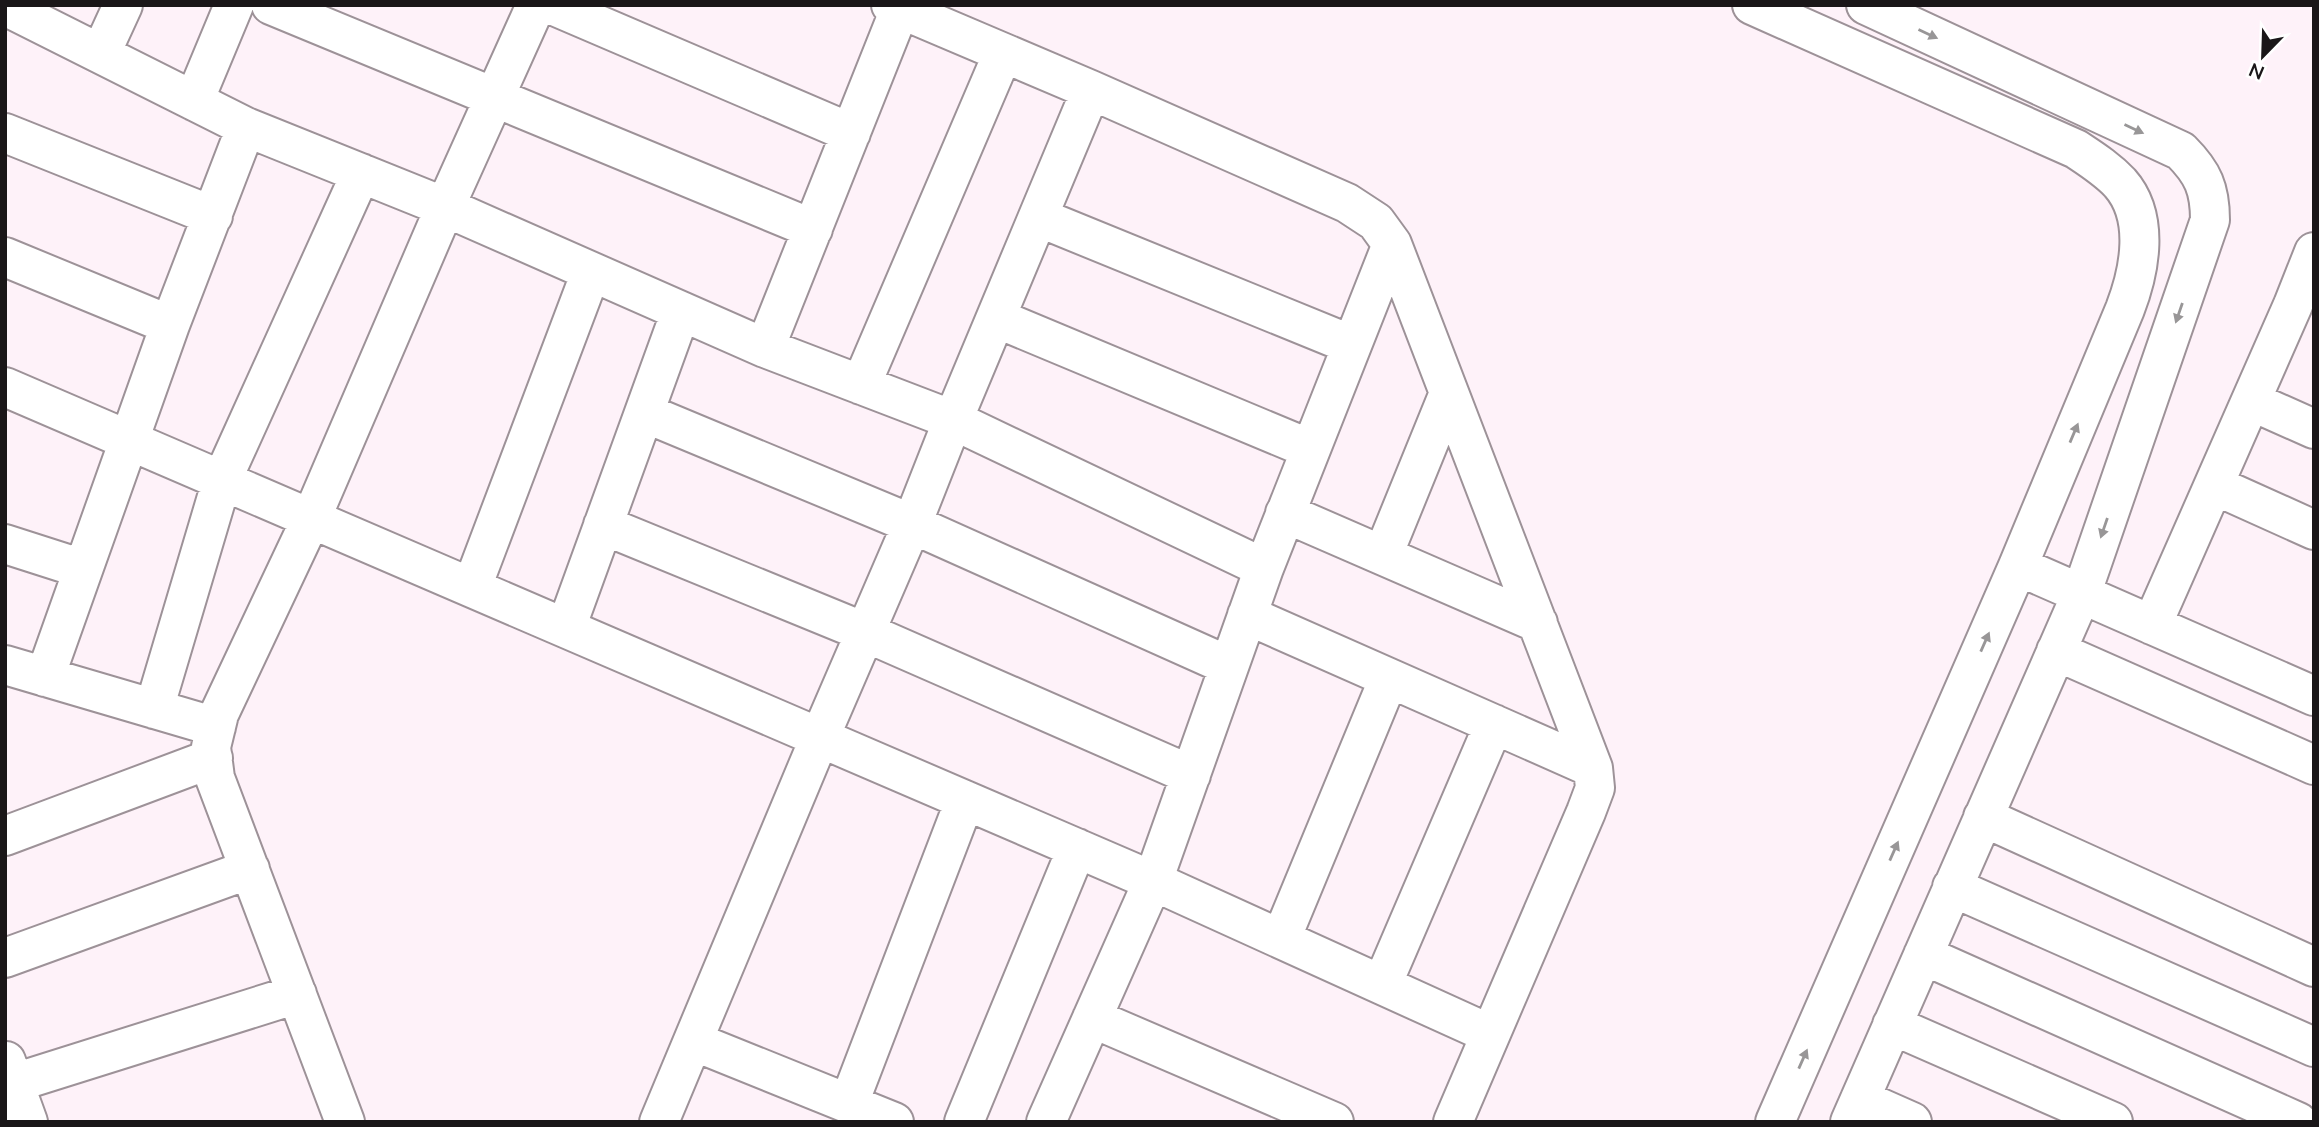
<svg xmlns="http://www.w3.org/2000/svg" width="2319" height="1127" font-family="Mulish,sans-serif">
<style>
.lines{fill:none;stroke-linecap:round;stroke-linejoin:round}
.minor-casing{stroke:#9d9298;stroke-width:42}
.minor{stroke:#fff;stroke-width:38}
.oneway{fill:#989697}
</style>
<rect width="100%" height="100%" fill="#fef2f9"/>
<g class="lines">
<g class="minor-casing">
<path id="minor" d="M271 5 813 229
M552 5 851 133
M891 5 1091 90 1347 203 1376 222 1392 244 1593 768 1595 788 1586 812 1453 1122
M1752 5 2076 149C2091 159 2107 169 2120 183 2150 217 2140 270 2125 309L2018 566 1775 1122
M5 6 246 127 445 207 765 348 953 420 1264 568
M101 53 123 5
M194 101 234 5
M5 133 213 216
M1038 217 1352 345
M5 257 170 325
M996 318 1310 449
M765 348 900 9
M861 385 1003 53
M5 387 1153 881 1490 1034
M2251 401 2314 429
M645 413 912 524 1229 666
M2214 485 2314 530
M1285 513 1538 623
M603 525 867 633 1191 775
M5 544 83 569
M1383 555 1449 393
M2018 566 2314 696
M472 587 591 272
M1247 615 1593 768
M2152 625 2293 305 2314 252
M566 628 681 311
M2056 651 2314 765
M5 665 216 727
M45 677 170 325 246 127
M154 709 222 480 361 173
M1983 817 2314 967
M5 836 213 758
M1952 887 2314 1047
M1281 939 1389 678
M1923 955 2298 1122
M5 958 250 869
M1382 985 1494 724
M1092 1018 1334 1122
M1892 1025 2113 1122
M693 1041 894 1122
M6 1061 28 1122
M14 1083 297 994
M1860 1099 1912 1122
M849 1103 965 800
M345 1122 215 778 211 747 219 714 311 519 445 207 536 5
M659 1122 820 737 912 524 953 420 1091 90
M964 1122 1077 848
M1046 1122 1153 881 1264 568 1392 244
M1850 1122 2081 595 2210 220C2210 189 2203 173 2181 151L1866 5"/>
</g>
<use href="#minor" class="minor"/>
</g>
<defs><path id="oneway-solid" d="M-6-.8H1V-3.2L6.5 0L1 3.2V.8H-6Z" transform="scale(1.75)"/></defs>
<g class="oneway">
<use href="#oneway-solid" transform="translate(1928 34) rotate(25)"/>
<use href="#oneway-solid" transform="translate(2134 129) rotate(25)"/>
<use href="#oneway-solid" transform="translate(2179 313) rotate(109)"/>
<use href="#oneway-solid" transform="translate(2074 433) rotate(-67)"/>
<use href="#oneway-solid" transform="translate(2104 528) rotate(109)"/>
<use href="#oneway-solid" transform="translate(1985 642) rotate(-66)"/>
<use href="#oneway-solid" transform="translate(1894 851) rotate(-66)"/>
<use href="#oneway-solid" transform="translate(1803 1059) rotate(-66)"/>
</g>
<rect width="2319" height="1127" fill="none" stroke="#1a1618" stroke-width="14"/>
<g transform="translate(2263 56) rotate(203)" stroke="#ffffff" stroke-width="5" paint-order="stroke">
<path d="M0-5L12 26L0 18L-12 26Z" fill="#1a1618"/>
<text y="-10" font-size="19" font-weight="bold" text-anchor="middle" fill="#1a1618">N</text>
</g>
</svg>
